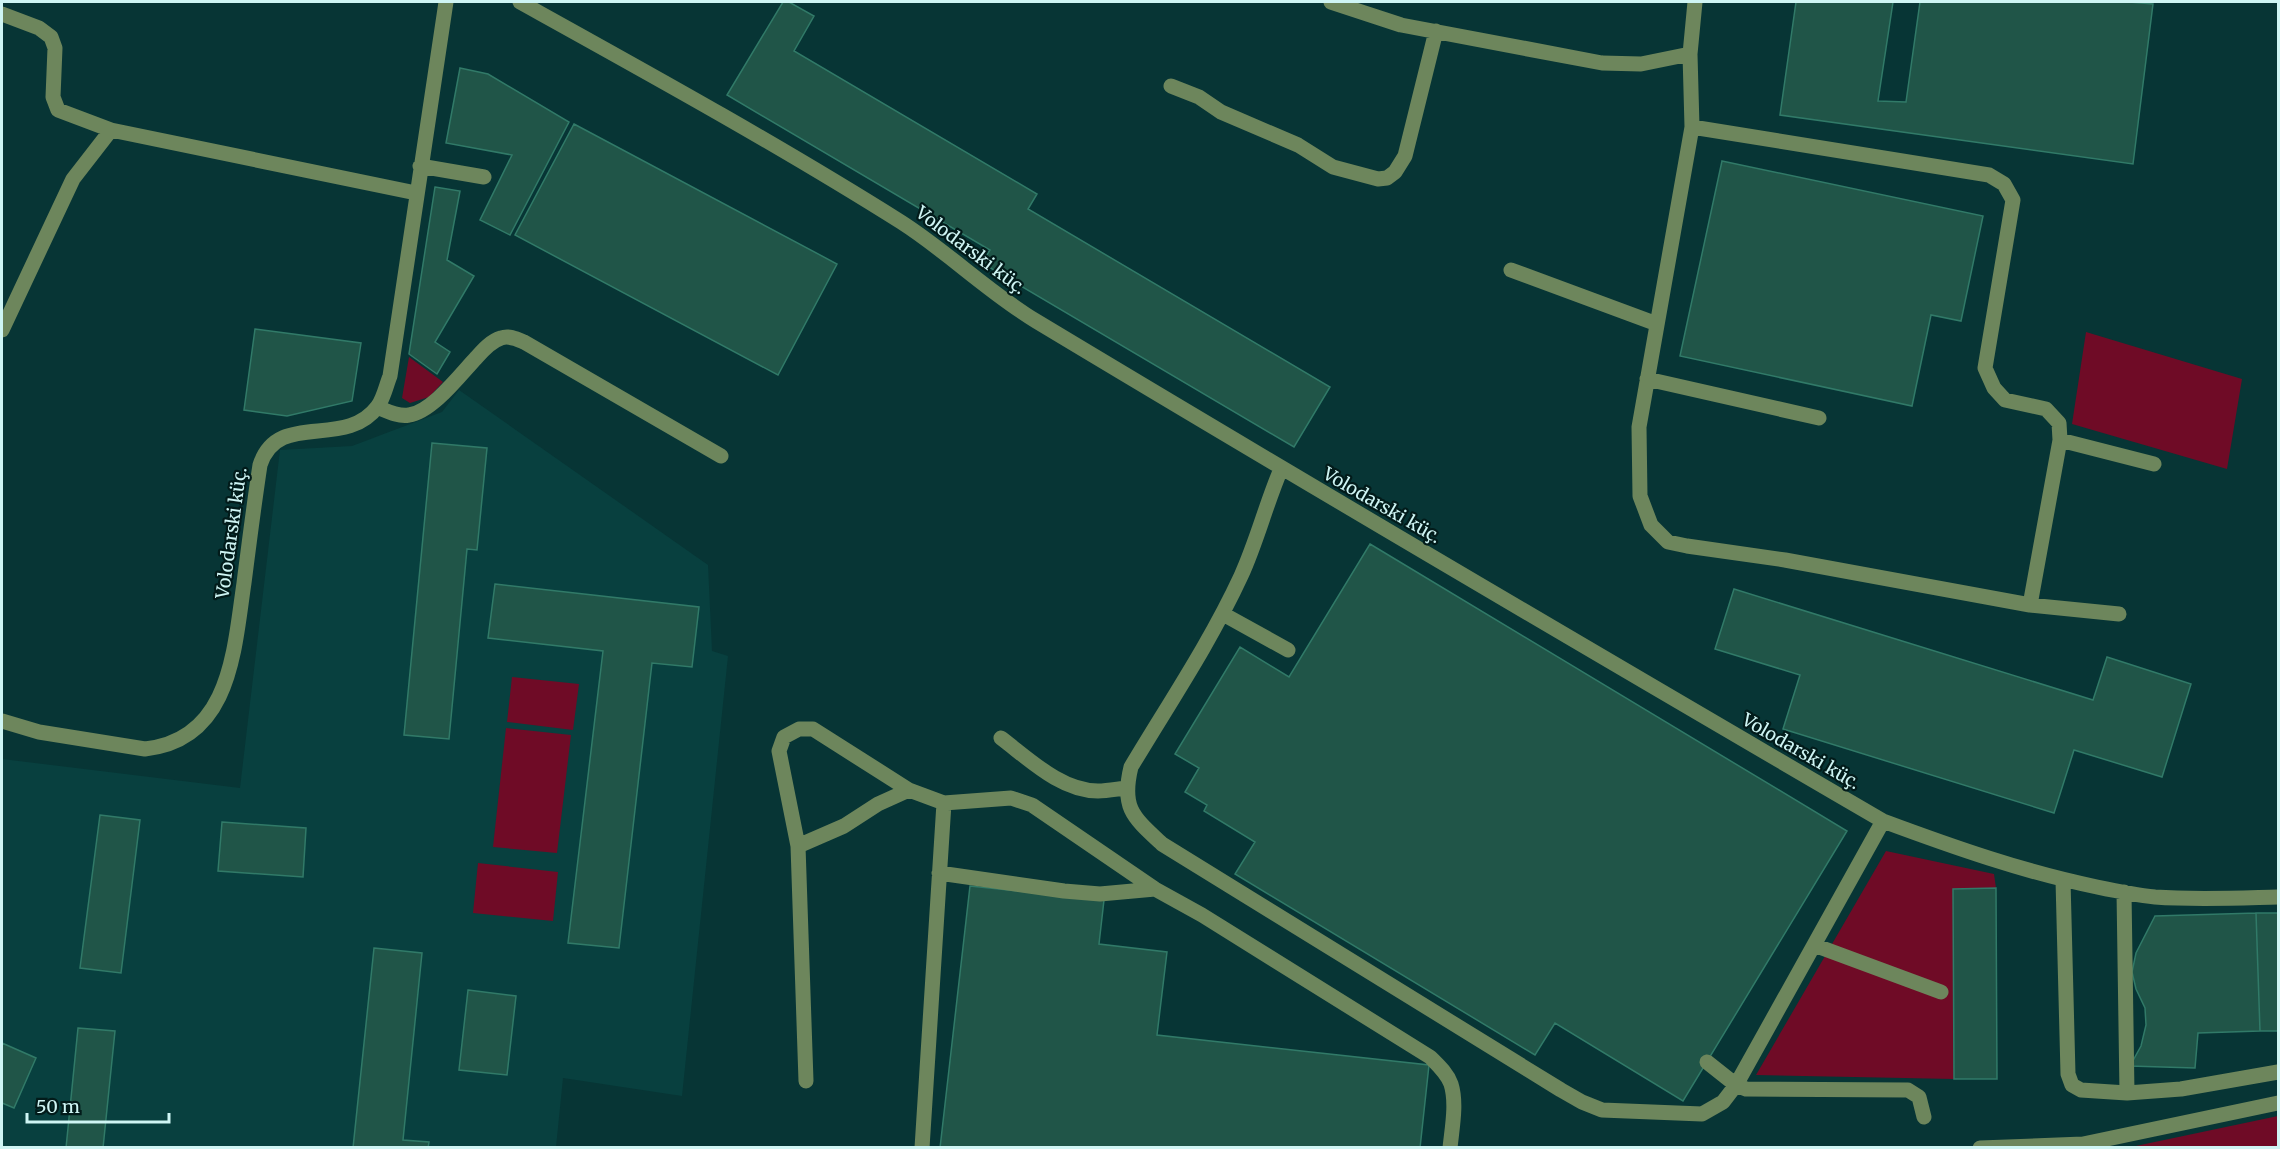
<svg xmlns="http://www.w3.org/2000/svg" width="2280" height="1149" font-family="Merriweather,serif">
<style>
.built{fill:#08403f}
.green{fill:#6f0b26}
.building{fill:#205548;stroke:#317a68;stroke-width:1.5}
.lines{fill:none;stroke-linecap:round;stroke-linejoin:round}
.minor{stroke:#6d865c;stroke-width:15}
.labels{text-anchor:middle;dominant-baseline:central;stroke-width:4.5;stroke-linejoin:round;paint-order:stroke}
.street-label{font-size:18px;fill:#cff5f4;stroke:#021b1a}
</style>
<rect width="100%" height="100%" fill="#073535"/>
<path class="built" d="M459 390 708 565 712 651 728 656 682 1096 563 1078 556 1147 2 1148V759L240 788 280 450 352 446 442 412Z"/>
<path class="green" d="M2086 332 2242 379 2227 469 2072 424Z
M409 357 443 382 429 397 410 403 402 398Z
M512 677 579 684 573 730 507 722Z
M506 728 571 735 557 853 493 847Z
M1886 851 1994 874 1996 888 1953 889 1954 1079 1756 1075Z
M478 863 558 872 553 921 473 913Z
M2278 1116V1147H2131Z"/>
<path class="building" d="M783 2H789L814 16 794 51 1037 194 1028 209 1330 387 1294 447 982 263 990 250 727 95Z
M1796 2H1893L1878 101 1906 102 1920 2H2129L2153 4 2133 164 1780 115Z
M460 68 488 74 569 122 510 235 480 220 512 155 446 143Z
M574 124 837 264 778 375 515 235Z
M1722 161 1983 216 1961 321 1931 315 1912 406 1680 356Z
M435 187 460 191 447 260 474 276 435 342 450 352 437 374 409 354Z
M255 329 361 343 352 401 287 416 244 410Z
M432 443 487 448 477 550 467 549 449 739 404 735Z
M1370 544 1847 831 1683 1101 1555 1023 1535 1055 1235 874 1255 842 1204 811 1207 805 1185 792 1199 768 1175 754 1240 647 1289 677Z
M495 584 699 607 692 667 652 663 619 948 568 943 603 651 488 638Z
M1734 589 2093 700 2107 657 2191 684 2162 777 2074 750 2054 813 1783 729 1800 675 1715 649Z
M100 815 140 820 121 973 80 968Z
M222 822 306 828 303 877 218 871Z
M970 886 1104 900 1099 944 1167 952 1157 1035 1429 1065 1420 1148H940Z
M1996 888 1997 1079H1954L1953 889Z
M2256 913H2278V1031H2260Z
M2256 913 2260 1031 2198 1033 2195 1068 2130 1066 2141 1046 2146 1025 2145 1008 2136 989 2132 972 2136 953 2155 916Z
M374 948 422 953 403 1140 429 1142 428 1148H353Z
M468 990 516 996 507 1075 459 1070Z
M78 1028 115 1031 103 1148H66Z
M2 1043 36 1058 14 1108 2 1103Z"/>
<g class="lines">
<path class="minor" d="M520 2C648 73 777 144 901 222 948 252 988 292 1036 321 1317 490 1600 656 1883 821 1953 847 2024 872 2097 887 2116 891 2136 895 2155 897 2196 900 2238 898 2278 897
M1331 2 1401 25 1602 63 1641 64 1690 54
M1695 2 1690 54 1692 127 1639 427 1640 496 1651 525 1668 542 1687 546 1785 560 2030 605 2119 614
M2 14 39 28 51 37 55 48 53 97 58 110 111 130 416 193
M1171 86 1199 97 1221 112 1298 145 1333 167 1378 179 1387 178 1395 172 1405 156 1436 31
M1692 127 1989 175 2004 184 2013 200 1985 368 1994 388 2005 400 2046 409 2059 423 2060 440 2030 605
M420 166 484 177
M1511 270 1657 324
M2 330 73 179 111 130
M1647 379 1819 418
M377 407C387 411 398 417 409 415 432 412 460 375 476 358 483 350 491 341 501 338 509 335 517 339 524 342L721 456
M2060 440 2154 464
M1281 469C1266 504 1257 541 1241 576 1210 643 1168 705 1131 767 1121 808 1133 817 1162 844L1561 1090 1582 1102 1602 1110 1702 1114 1723 1102 1736 1085 1883 821
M1223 614 1288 650
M2 721 39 732 145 749C231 740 234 650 244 583 249 544 254 504 260 465 278 409 345 451 378 406 384 397 386 386 390 376L446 2
M1001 738C1029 759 1061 791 1098 791 1107 791 1117 789 1126 788
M798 846 844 826 878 804 909 790
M939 873 1064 891 1100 894 1155 889
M2063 880 2068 1074 2072 1085 2081 1090 2127 1093 2181 1089 2278 1072
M2124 892 2127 1093
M1814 945 1941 992
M1707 1062 1736 1085 1746 1089 1908 1090 1919 1097 1924 1117
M806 1081 798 846 779 751 784 737 799 729H813L909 790 944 803 1011 798 1032 805 1155 889 1202 915 1430 1057C1438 1065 1447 1073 1451 1084 1457 1103 1452 1128 1450 1148
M922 1148 944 803
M1980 1148 2083 1144 2278 1103"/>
</g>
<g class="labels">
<g class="street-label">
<text transform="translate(971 250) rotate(37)">Volodarski küç.</text>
<text transform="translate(1382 505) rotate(30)">Volodarski küç.</text>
<text transform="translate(231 533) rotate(-82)">Volodarski küç.</text>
<text transform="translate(1801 751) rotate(30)">Volodarski küç.</text>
</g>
</g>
<rect width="2280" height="1149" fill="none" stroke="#cff5f4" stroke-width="6"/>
<path d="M27 1113v9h142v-9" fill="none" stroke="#cff5f4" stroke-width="3"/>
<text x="36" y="1113" font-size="18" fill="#cff5f4" stroke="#021b1a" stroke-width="4.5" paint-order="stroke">50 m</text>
</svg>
